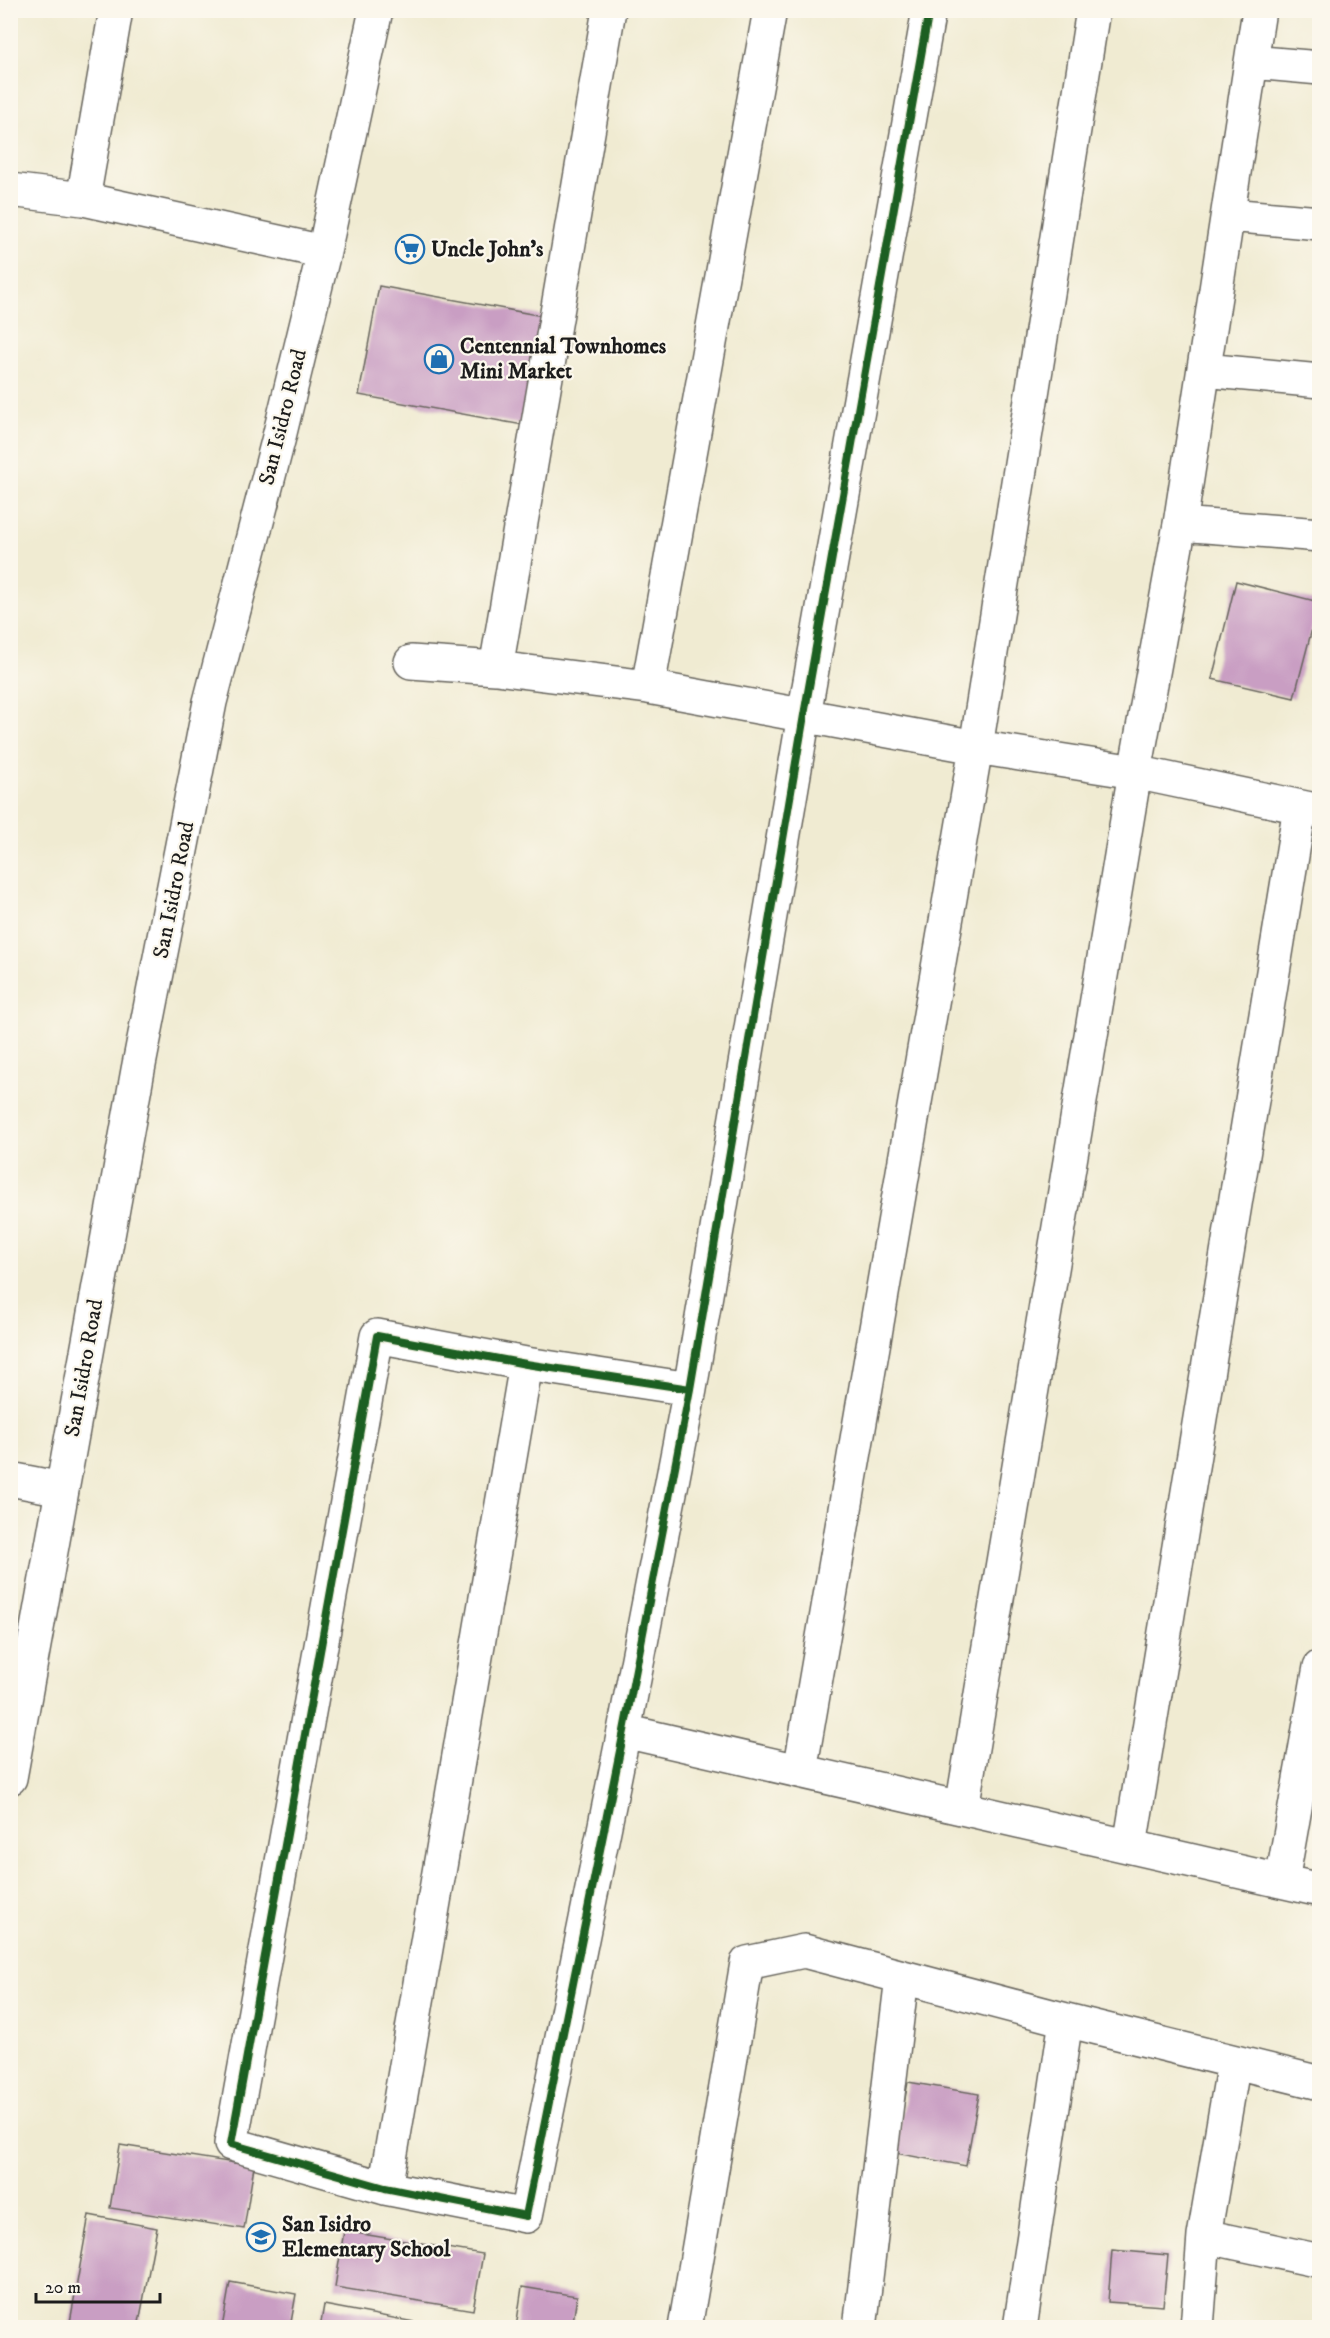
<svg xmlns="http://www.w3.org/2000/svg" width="1330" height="2338" font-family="'IM FELL DW Pica',serif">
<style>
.building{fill:#c99ec3}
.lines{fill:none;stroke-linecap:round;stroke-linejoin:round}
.minor-casing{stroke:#66645c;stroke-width:36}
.minor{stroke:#fff;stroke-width:33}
.cycleway-casing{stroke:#fbf7ec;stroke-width:11}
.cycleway{stroke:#1b5e20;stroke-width:8}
.labels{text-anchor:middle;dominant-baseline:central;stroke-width:4.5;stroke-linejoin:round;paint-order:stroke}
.poi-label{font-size:22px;font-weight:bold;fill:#1c1c1c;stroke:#fbf7ec;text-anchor:start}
.street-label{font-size:22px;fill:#1c1c1c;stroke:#fbf7ec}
</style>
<rect width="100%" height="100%" fill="#fbf7ec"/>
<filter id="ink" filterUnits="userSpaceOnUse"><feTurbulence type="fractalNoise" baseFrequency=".0167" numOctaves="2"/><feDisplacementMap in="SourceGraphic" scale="12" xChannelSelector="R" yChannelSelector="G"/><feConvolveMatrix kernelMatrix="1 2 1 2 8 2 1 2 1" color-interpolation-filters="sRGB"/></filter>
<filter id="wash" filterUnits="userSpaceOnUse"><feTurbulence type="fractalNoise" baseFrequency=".008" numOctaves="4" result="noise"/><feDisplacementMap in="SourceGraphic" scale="24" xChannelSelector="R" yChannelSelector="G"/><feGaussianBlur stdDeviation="1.35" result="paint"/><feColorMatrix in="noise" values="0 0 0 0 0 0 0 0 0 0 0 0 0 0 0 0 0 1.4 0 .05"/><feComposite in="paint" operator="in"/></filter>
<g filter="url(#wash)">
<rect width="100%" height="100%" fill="#f0ebd2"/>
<g id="blocks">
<path class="building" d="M379 286 548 317 528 426 359 395Z
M1236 581 1319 602 1294 698 1212 679Z
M908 2082 979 2094 966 2166 895 2153Z
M120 2145 254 2166 244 2229 110 2208Z
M89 2215 157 2228 138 2328H69Z
M344 2231 483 2254 473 2310 335 2287Z
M1112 2250 1168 2255 1163 2306 1108 2302Z
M230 2282 296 2294 290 2328H222Z
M522 2287 577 2296 572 2328H516Z
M324 2305 436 2326V2328H320Z"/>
</g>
</g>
<g filter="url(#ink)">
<use href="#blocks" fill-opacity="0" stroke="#66645c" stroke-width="1.5"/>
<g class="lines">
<g class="minor-casing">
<path id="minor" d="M1251 62 1320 68
M10 190 83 199 324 252
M83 199 116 10
M1228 215 1320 223
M1204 370 1320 381
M1180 524 1320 535
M411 662 496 668 648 687 976 747 1135 772 1320 811
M496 668 609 10
M648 687 770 10
M690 1389 526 1364 377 1336 231 2144 385 2188 526 2216 624 1731 690 1389 804 715 929 10
M10 1479 62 1489
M624 1731 1320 1890
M800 1771 976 747 1093 10
M10 1778 138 1070 210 702 279 437 324 252 376 10
M962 1808 1135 772 1180 524 1259 10
M1130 1846 1300 807
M1282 1881 1320 1667
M385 2188 526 1364
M1204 2236 1320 2261
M685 2328 747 1963 804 1951 1066 2020 1320 2083
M860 2328 902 1977
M1020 2328 1066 2020
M1197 2328 1204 2236 1234 2062"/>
</g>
<use href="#minor" class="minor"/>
<g class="cycleway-casing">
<path id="cycleway" d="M690 1389 526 1364 377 1336 231 2144 385 2188 526 2216 624 1731 690 1389 804 715 929 10"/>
</g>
<use href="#cycleway" class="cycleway"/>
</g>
</g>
<defs>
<g id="supermarket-ring" transform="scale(1.5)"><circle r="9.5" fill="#fbf7ec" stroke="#1f6fb2" stroke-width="1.5"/><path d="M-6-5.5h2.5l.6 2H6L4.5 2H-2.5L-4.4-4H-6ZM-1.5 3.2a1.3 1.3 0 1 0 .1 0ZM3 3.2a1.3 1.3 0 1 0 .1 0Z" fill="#1f6fb2"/></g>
<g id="shop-ring" transform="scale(1.5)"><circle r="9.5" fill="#fbf7ec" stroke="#1f6fb2" stroke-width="1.5"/><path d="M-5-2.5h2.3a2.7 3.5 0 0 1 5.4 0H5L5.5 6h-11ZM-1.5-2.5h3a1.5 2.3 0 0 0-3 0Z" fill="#1f6fb2"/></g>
<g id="school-ring" transform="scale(1.5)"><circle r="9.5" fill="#fbf7ec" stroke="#1f6fb2" stroke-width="1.5"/><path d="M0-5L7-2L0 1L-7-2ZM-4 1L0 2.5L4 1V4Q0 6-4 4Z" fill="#1f6fb2"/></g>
</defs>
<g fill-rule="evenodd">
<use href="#supermarket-ring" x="410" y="249"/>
<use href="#shop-ring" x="439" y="359"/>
<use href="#school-ring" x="261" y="2237"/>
</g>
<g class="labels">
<g class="poi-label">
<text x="431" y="249">Uncle John's</text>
<text x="460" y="346">Centennial Townhomes<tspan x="460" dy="25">Mini Market</tspan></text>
<text x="282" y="2224">San Isidro<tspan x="282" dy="25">Elementary School</tspan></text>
</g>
<g class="street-label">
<text transform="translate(283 417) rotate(-76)">San Isidro Road</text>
<text transform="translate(174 890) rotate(-79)">San Isidro Road</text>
<text transform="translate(84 1368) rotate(-80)">San Isidro Road</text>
</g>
</g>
<rect width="1330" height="2338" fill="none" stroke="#fbf7ec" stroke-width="36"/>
<path d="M36 2293v9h124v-9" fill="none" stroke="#1c1c1c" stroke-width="3"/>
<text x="45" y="2293" font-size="18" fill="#1c1c1c" stroke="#fbf7ec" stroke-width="4.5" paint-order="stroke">20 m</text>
</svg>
